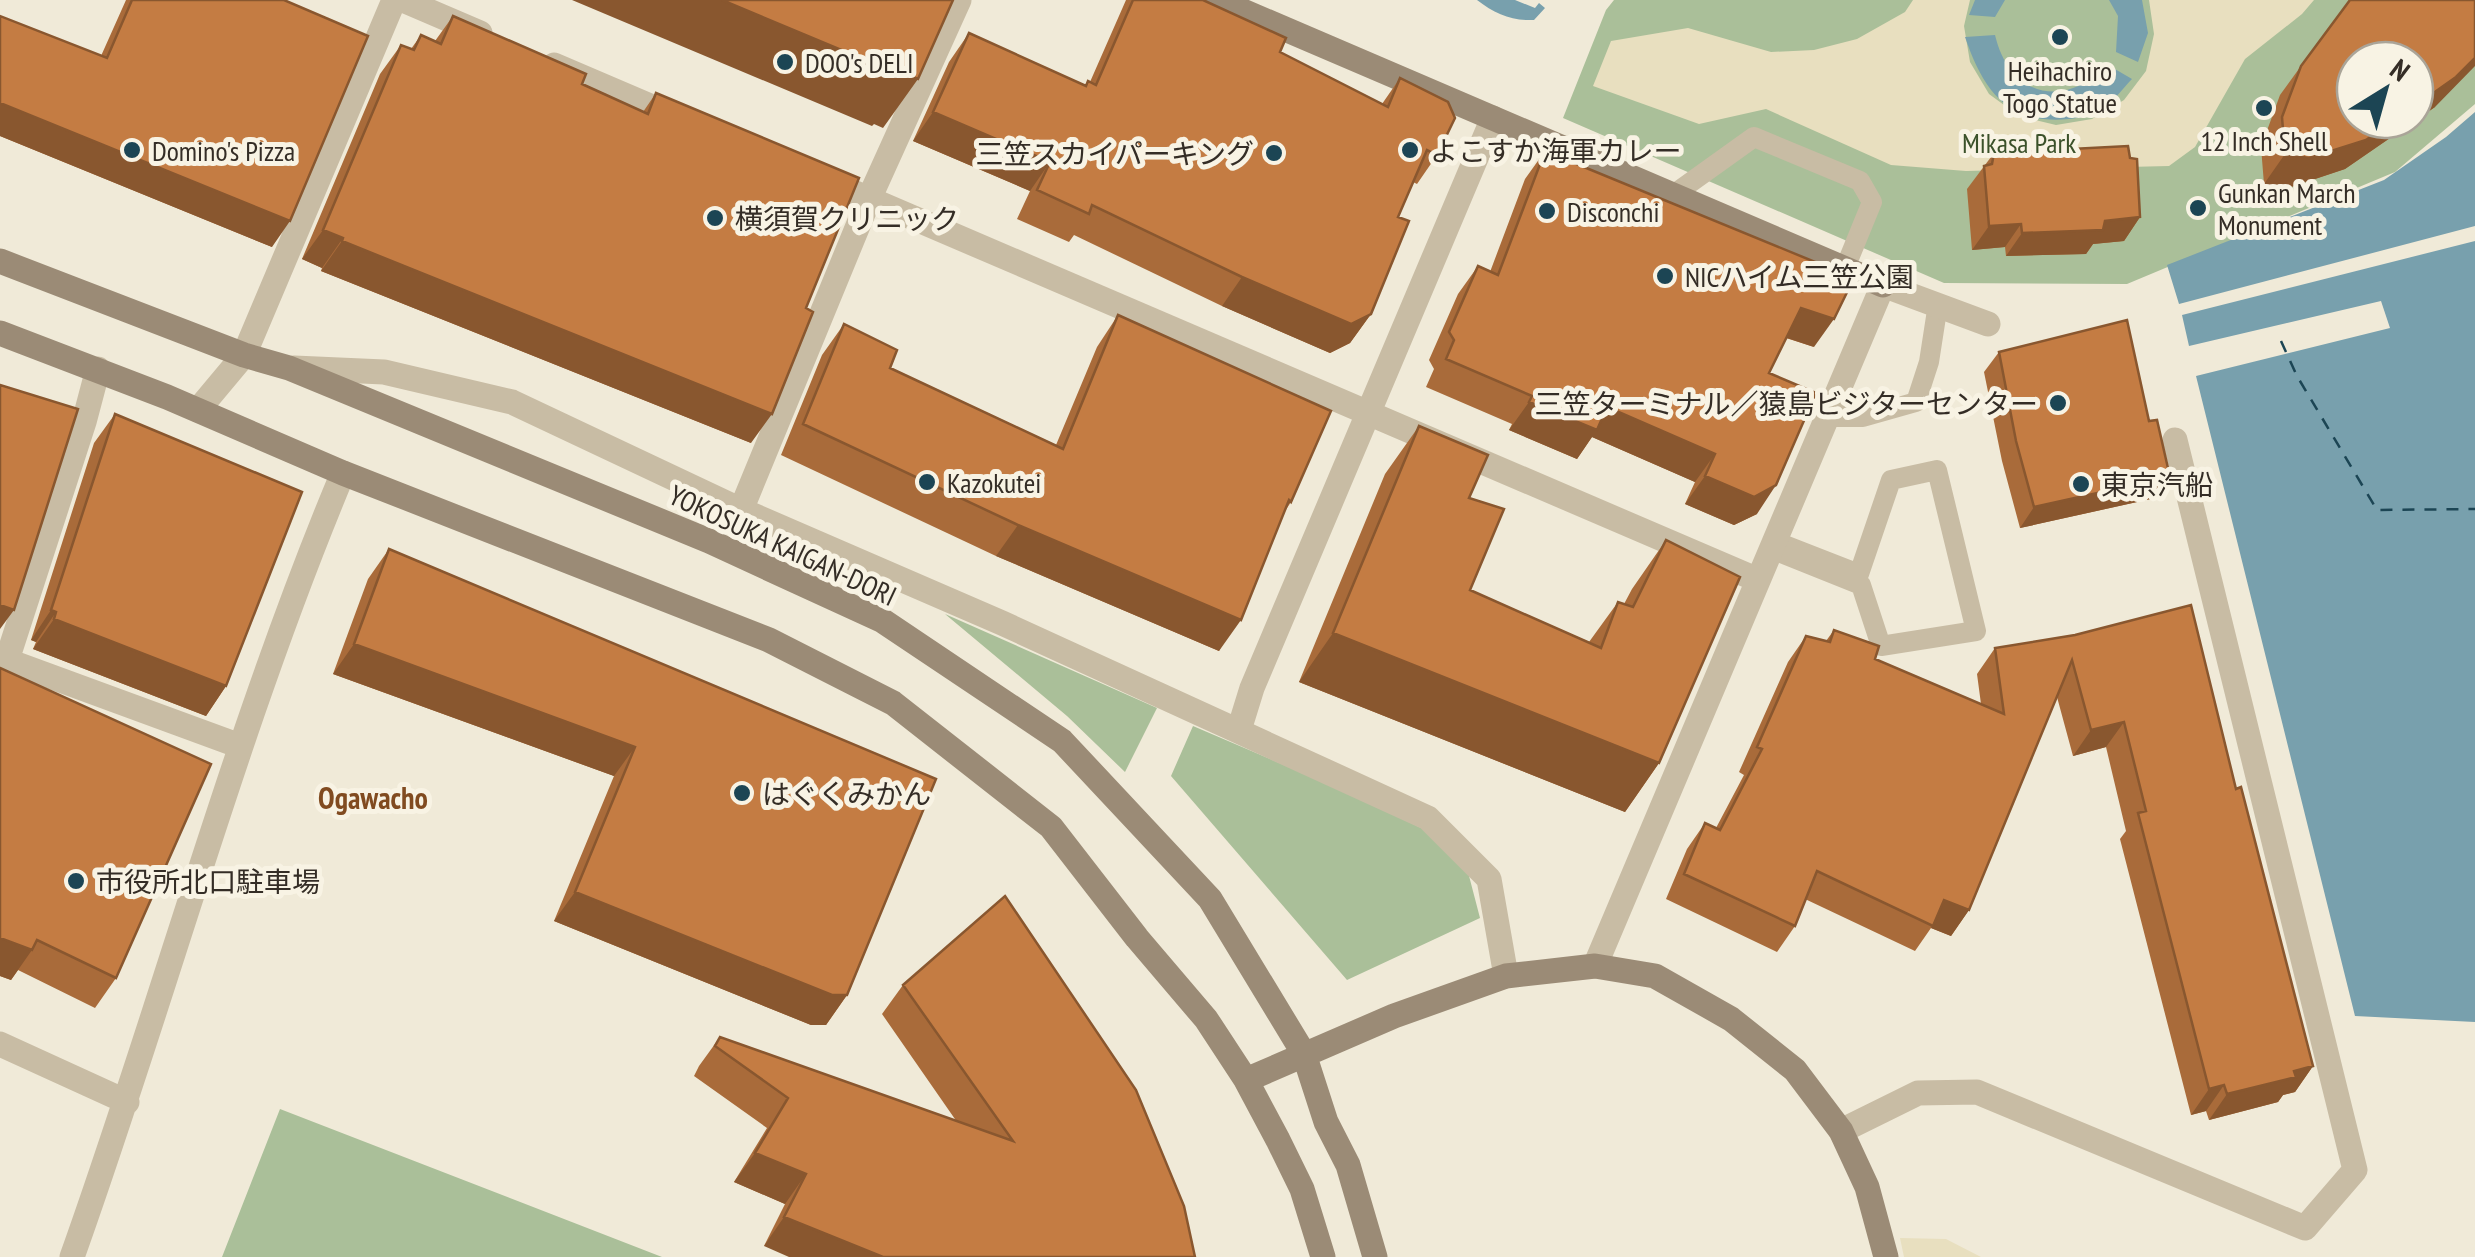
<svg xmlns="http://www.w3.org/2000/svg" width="2475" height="1257" font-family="'PT Sans Narrow','Noto Sans JP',sans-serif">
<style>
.green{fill:#aabf99;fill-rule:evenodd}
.plaza{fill:#e8dfbf}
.water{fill:#78a0ad}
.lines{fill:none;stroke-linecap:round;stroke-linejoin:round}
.ferry{stroke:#1c4554;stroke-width:2.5;stroke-dasharray:12 10;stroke-linecap:butt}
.lane{stroke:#c8bca4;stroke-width:20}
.street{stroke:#c8bca4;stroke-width:25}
.secondary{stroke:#9b8b76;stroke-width:25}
.wall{fill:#a96b3a}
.shaded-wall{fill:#89572f}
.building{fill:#c47c43;stroke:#89572f;stroke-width:2.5}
.poi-dot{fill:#1c4554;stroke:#f8f3e4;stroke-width:4}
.labels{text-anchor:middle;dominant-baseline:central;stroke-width:10;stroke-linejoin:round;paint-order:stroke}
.poi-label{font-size:28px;fill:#342d26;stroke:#f8f3e4;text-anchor:start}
.park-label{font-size:28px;fill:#3b512a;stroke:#f8f3e4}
.street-label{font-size:28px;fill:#342d26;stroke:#f8f3e4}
.neighbourhood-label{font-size:30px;font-weight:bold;fill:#814b20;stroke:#f8f3e4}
</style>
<rect width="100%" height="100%" fill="#f0ead8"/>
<path class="green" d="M1614 0H2475V104L2395 172 2127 284 1944 283 1563 118 1606 10ZM2355 60H2415V120H2355Z
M945 614 1157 708 1125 772 1067 716Z
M1193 726 1317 779 1430 832 1468 872 1480 918 1347 980 1171 776Z
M280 1109 662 1257H222Z"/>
<path class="plaza" d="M1913 0H1970L1964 26 1970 62 1989 94 2019 116 2056 125 2092 119 2124 100 2146 71 2154 34 2149 0H2314L2302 14 2245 59 2195 147 2169 166 1966 171 1891 165 1766 109 1699 124 1593 86 1611 41 1688 28 1771 52 1814 50 1857 39 1905 12Z
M1900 1238 1946 1239 1981 1257H1904Z"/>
<path class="water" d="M1477 0H1515L1535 8 1539 3 1545 8 1534 20C1512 21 1495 14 1477 0Z
M1975 0H2005L1995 17 1969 15Z
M2109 0H2142L2148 33 2138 62 2116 52 2118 16Z
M1995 35C2010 98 2065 109 2108 65L2132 79C2123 88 2115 100 2105 107 2096 114 2080 118 2069 119 2006 125 1983 89 1965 37Z
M2475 112V226L2179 304 2167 265 2384 180 2446 137Z
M2475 241V1022L2355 1016 2196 376 2390 328 2381 301 2189 346 2182 315Z"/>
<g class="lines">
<path class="ferry" d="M2281 341 2297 376 2377 510 2475 509"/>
<path class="lane" d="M1673 195 1754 137 1860 181 1872 202 1845 268
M1826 417H1863L1916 402 1929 362 1938 304
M1771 549 1861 585 1881 646 1976 631 1937 470 1891 480 1859 574 1774 541"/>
<path class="street" d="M403 0 480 33
M554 65 678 118
M825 180 1758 580
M294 368 384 372 512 402 741 510 1002 623 1428 818 1489 879 1506 976
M198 410 244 355 394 0
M741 510 869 199 959 0
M0 658 240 746
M7 660 84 422 98 369
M1239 730 1252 688 1493 118
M1595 966 1883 285 1988 324
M0 1044 127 1102
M1841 1131 1918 1093 1977 1092 2305 1228 2355 1170 2175 440
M72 1257C165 997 236 728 343 473"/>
<path class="secondary" d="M1217 0 1883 285
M0 261 244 355 289 368 709 541 883 621 1062 741 1210 899 1304 1054 1326 1122 1348 1165 1375 1257
M0 333 167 397 343 473 769 640 893 703 1051 827 1137 938 1206 1019 1246 1080 1278 1140 1302 1189 1323 1257
M1246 1080 1394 1016 1506 976 1595 966 1655 976 1731 1019 1795 1070 1841 1131 1867 1187 1886 1257"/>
</g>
<path class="wall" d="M126 0H284L272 247 0 136V16L101 56Z
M1126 0H1203L1280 52 1382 104 1400 78 1437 155 1417 184 1413 182 1398 217 1371 314 1350 343 1330 353 1222 306 1074 235 1069 242 1017 219 1030 191 913 141 949 62 969 33 1085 85 1090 82Z
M453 16 582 84 643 112 656 93 751 443 321 271 322 268 302 259 380 74 401 45 411 49 421 35 435 41Z
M2301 66 2435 107 2345 169 2288 188 2264 184 2261 147 2280 95Z
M1545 151 1814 347 1786 338 1769 373 1757 514 1734 525 1685 504 1695 482 1592 437 1577 459 1509 430 1512 424 1426 387 1434 369 1429 360 1458 294 1478 266 1490 272 1525 179Z
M1994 153 2140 217 2124 241 2093 244 2086 254 2006 256 2005 247 1972 250 1967 189Z
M1118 315 1291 502 1285 511 1219 651 996 556 781 455 822 355 844 324 890 368 1056 445 1097 347Z
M1999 352 2149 421 2170 477 2155 498 2020 528 2002 461 1984 372Z
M115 414 226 686 206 716 33 649 36 642 31 640 94 443Z
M1419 426 1469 498 1470 590 1589 642 1618 602 1624 604 1632 589 1666 540 1659 763 1625 812 1299 682 1385 474Z
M389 549 936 779 847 995 826 1025H811L554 921 614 776 333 674 368 579Z
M1834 630 1875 659 1981 704 1977 674 1995 648 2075 635 2236 789 2313 1066 2295 1092 2283 1095 2278 1102 2209 1120 2206 1111 2191 1115 2120 839 2126 831 2106 747 2073 756 2057 697 1969 910 1951 936 1931 928 1915 951 1805 899 1795 926 1777 952 1666 899 1687 849 1705 823 1716 828 1744 775 1739 772 1788 662 1806 636 1826 641Z
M0 668 116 978 95 1008 18 970 11 980 0 976Z
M903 985 1136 1090 764 1246 785 1204 734 1182 767 1128 694 1076 699 1066 720 1037 957 1122 882 1014Z"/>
<path class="shaded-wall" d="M572 0H722L918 79 883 128 874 124 872 126Z
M2475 58V66L2435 107 2345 169 2288 188 2264 184 2285 154 2394 120H2415V106Z
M0 103 290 221 272 247 0 136Z
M933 112 1050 162 1030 191 913 141Z
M2140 217 2124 241 2093 244 2086 254 2006 256 2022 233Z
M2021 224 2005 247 1972 250 1989 226Z
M323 230 343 238 322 268 302 259Z
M342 241 772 414 751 443 321 271Z
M1242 277 1371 314 1350 343 1330 353 1222 306Z
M1801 308 1834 319 1814 347 1781 336Z
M1529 402 1607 407 1715 454 1695 482 1592 437 1577 459 1509 430Z
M1705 476 1776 485 1757 514 1734 525 1685 504Z
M2170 477 2155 498 2020 528 2034 507Z
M1018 525 1241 620 1219 651 996 556Z
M0 605 14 610 0 629Z
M51 610 56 612 36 642 31 640Z
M54 619 226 686 206 716 33 649Z
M1333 633 1659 763 1625 812 1299 682Z
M354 644 635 747 614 776 333 674Z
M2124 722 2106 747 2073 756 2091 730Z
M575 892 847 995 826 1025H811L554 921Z
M1944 900 1969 910 1951 936 1931 928Z
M0 938 32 950 11 980 0 976Z
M2313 1066 2295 1092 2283 1095 2278 1102 2209 1120 2227 1094 2294 1071Z
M2224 1085 2206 1111 2191 1115 2209 1089Z
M755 1153 806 1174 785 1204 734 1182Z
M784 1217 883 1257H789L764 1246Z"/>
<path class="building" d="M132 0H284L368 36 290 221 0 103V16L107 58Z
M722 0H953L918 79 908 75 906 77Z
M1133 0H1203L1286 38 1280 52 1388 107 1400 78 1448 102 1455 118 1437 155 1427 150 1398 217 1409 221 1371 314 1351 324 1242 277 1092 205 1089 214 1037 190 1050 162 933 112 969 33 1086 86 1088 81 1096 85Z
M2350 0H2475V58L2456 77 2415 106V60H2355V120H2394L2366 140 2309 158 2285 154 2282 117 2301 66Z
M453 16 586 74 582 84 648 114 656 93 859 178 808 303 806 308 813 312 772 414 342 241 343 238 323 230 401 45 414 50 421 35 441 44Z
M2128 146 2130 158 2137 159 2140 217 2105 221 2103 230 2022 233 2021 224 1989 226 1984 166 1992 164 1994 153Z
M1545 151 1854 278 1834 319 1801 308 1769 373 1816 393 1776 485 1754 497 1705 476 1715 454 1607 407 1597 430 1529 402 1532 396 1446 359 1454 340 1449 332 1478 266 1498 275Z
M1118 315 1331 411 1291 502 1289 500 1241 620 1018 525 803 424 844 324 897 350 890 368 1063 449Z
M2127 320 2149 421 2157 420 2170 477 2034 507 2016 441 1999 352Z
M0 385 78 409 14 610 0 605Z
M115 414 302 492 226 686 54 619 56 612 51 610Z
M1419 426 1488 455 1469 498 1504 509 1470 590 1601 648 1618 602 1633 607 1666 540 1740 577 1659 763 1333 633Z
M389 549 936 779 847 995H832L575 892 635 747 354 644Z
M2191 605 2236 789 2241 787 2313 1066 2294 1071 2296 1077 2227 1094 2224 1085 2209 1089 2138 813 2146 811 2124 722 2091 730 2072 660 1969 910 1944 900 1933 926 1817 871 1795 926 1684 874 1705 823 1720 830 1762 749 1757 747 1806 636 1830 642 1834 630 1879 646 1875 659 2004 714 1995 648 2075 635Z
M0 668 211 764 116 978 37 940 32 950 0 938Z
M1005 896 1136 1090 1184 1206 1195 1257H883L784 1217 806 1174 755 1153 788 1098 715 1046 720 1037 1013 1141 903 985Z"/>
<g class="poi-dot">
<circle cx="2060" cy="37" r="10"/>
<circle cx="785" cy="62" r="10"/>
<circle cx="2264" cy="108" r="10"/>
<circle cx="132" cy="150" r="10"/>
<circle cx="1410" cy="150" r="10"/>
<circle cx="1274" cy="153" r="10"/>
<circle cx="2198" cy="208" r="10"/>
<circle cx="1547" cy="211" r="10"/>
<circle cx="715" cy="218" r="10"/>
<circle cx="1665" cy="276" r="10"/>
<circle cx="2058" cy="403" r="10"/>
<circle cx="927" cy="482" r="10"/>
<circle cx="2081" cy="484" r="10"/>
<circle cx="742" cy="793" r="10"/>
<circle cx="76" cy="881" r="10"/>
</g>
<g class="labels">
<g class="poi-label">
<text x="805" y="62">DOO's DELI</text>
<text x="2060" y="70" text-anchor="middle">Heihachiro<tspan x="2060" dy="32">Togo Statue</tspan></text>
<text x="2264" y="140" text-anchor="middle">12 Inch Shell</text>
<text x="152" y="150">Domino's Pizza</text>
<text x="1430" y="150">よこすか海軍カレー</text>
<text x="1254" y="153" text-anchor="end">三笠スカイパーキング</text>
<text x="2218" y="192">Gunkan March<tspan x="2218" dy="32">Monument</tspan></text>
<text x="1567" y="211">Disconchi</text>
<text x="735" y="218">横須賀クリニック</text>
<text x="1685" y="276">NICハイム三笠公園</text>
<text x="2038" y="403" text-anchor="end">三笠ターミナル／猿島ビジターセンター</text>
<text x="947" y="482">Kazokutei</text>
<text x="2101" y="484">東京汽船</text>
<text x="762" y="793">はぐくみかん</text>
<text x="96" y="881">市役所北口駐車場</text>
</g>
<g class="park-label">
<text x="2019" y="142">Mikasa Park</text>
</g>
<g class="street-label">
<text transform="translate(783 545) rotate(25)">YOKOSUKA KAIGAN-DORI</text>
</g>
<g class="neighbourhood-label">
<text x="373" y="797">Ogawacho</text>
</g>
</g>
<g transform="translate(2385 90) rotate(37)"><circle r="48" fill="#f8f3e4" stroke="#aaa498" stroke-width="2.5"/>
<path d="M0-8L18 38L0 25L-18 38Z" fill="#1c4554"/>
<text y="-15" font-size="28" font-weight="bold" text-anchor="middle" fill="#342d26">N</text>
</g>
</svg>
